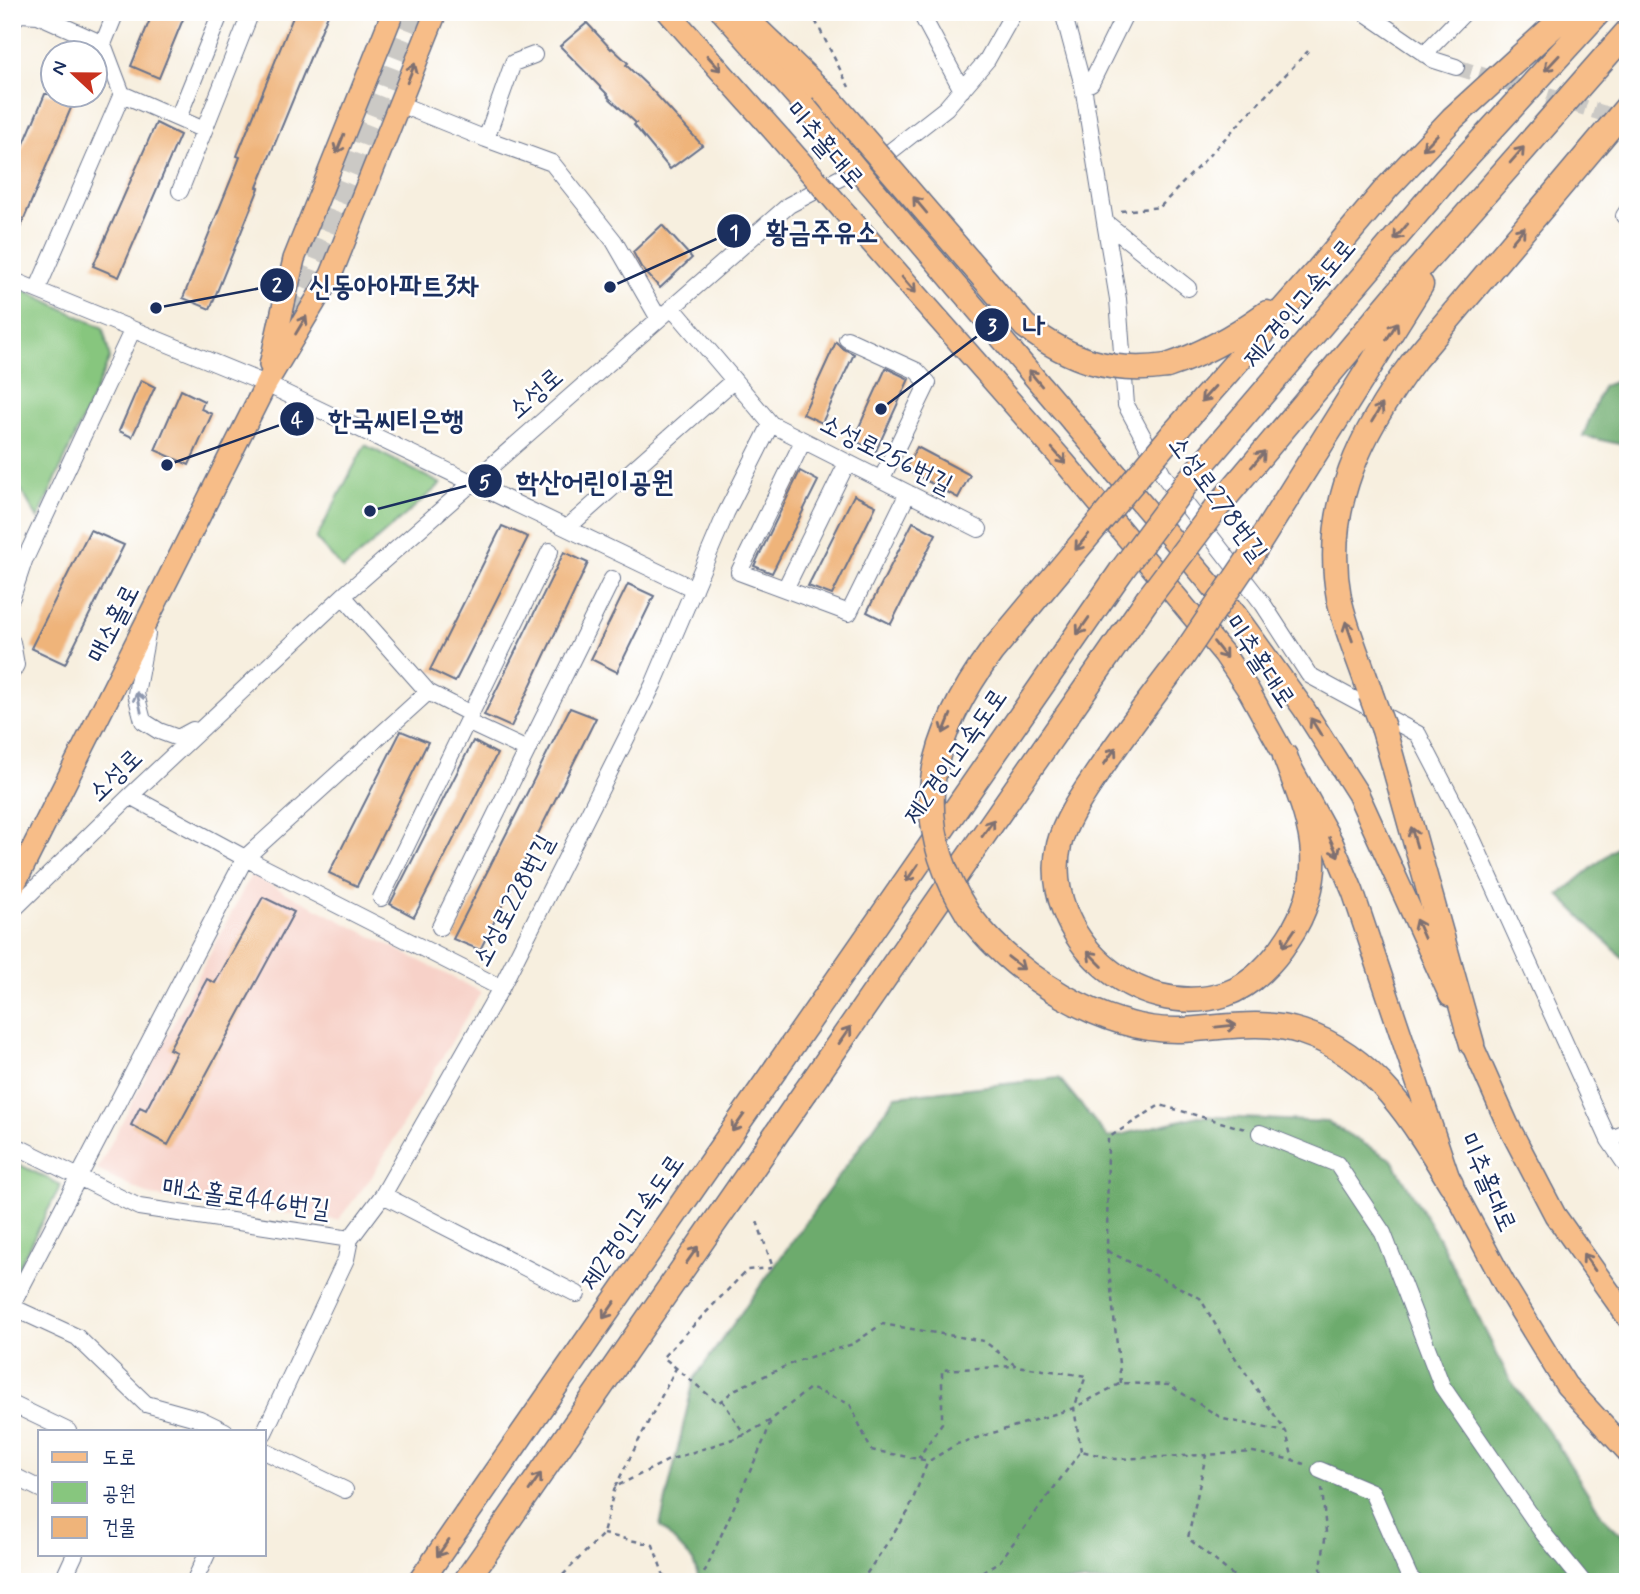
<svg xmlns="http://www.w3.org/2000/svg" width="1640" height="1594" font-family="Mynerve,'Poor Story',sans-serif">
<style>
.built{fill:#f7d1c8}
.green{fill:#87c67e;stroke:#517a6e;stroke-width:2}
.forest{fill:#6dab6d;stroke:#446d66;stroke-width:2}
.building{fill:#efb47a}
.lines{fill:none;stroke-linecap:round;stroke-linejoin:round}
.minor-tunnel{stroke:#cbc9c5;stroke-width:16;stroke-dasharray:16 8;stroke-linecap:butt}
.major-tunnel{stroke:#cbc9c5;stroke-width:21;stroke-dasharray:21 10;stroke-linecap:butt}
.minor-casing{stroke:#68728b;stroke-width:18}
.major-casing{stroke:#68728b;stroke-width:24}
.highway-casing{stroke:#68728b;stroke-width:27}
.path{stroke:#68728b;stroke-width:2.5;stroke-dasharray:5 5;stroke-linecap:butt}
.minor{stroke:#fff;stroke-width:16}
.major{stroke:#f7bd88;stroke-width:21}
.highway{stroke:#f7bd88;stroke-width:24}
.major-bridge-casing{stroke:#68728b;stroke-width:24;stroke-linecap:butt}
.highway-bridge-casing{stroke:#68728b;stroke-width:27;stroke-linecap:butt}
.major-bridge{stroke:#f7bd88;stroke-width:21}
.highway-bridge{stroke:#f7bd88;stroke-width:24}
.oneway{stroke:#7e6f71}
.oneway2{stroke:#8d97ae}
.labels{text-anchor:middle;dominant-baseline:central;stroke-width:5;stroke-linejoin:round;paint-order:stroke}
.street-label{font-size:26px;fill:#1b2f5e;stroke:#fff}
.leader{fill:none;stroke:#1b2f5e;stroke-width:2.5}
.callout-dot{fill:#1b2f5e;stroke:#fff;stroke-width:2.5}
.mark-label{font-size:21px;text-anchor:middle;font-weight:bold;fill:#fff}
.callout-label{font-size:28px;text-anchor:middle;font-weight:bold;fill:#1b2f5e;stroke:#fff;stroke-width:5;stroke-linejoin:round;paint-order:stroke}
</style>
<rect width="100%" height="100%" fill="#fff"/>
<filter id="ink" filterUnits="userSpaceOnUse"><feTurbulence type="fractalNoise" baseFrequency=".0143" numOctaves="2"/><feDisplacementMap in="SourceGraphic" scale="14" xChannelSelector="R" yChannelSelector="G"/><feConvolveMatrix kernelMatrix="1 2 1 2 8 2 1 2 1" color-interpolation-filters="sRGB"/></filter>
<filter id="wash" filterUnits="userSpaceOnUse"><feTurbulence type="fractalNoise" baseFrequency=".00686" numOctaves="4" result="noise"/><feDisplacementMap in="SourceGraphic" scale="28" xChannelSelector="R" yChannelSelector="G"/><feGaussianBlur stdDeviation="1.57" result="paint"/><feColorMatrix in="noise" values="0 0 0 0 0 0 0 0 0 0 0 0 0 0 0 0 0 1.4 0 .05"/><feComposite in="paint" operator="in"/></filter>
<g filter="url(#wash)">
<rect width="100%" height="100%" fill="#f7efdf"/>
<path class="built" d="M251 875 481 992 371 1178 338 1220 151 1196 97 1170Z"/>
<path class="green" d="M12 284 103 328 110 358 38 519 16 481Z
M365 445 441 484 343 569 316 539Z
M12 1161 61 1185 12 1280Z"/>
<path class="forest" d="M1628 377V446L1583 436 1603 386Z
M1628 838V963L1559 895Z
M1059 1078 1108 1138 1198 1116 1327 1122 1392 1160 1439 1239 1509 1378 1557 1444 1603 1517 1628 1541V1582H700L693 1561 660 1526 694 1379 896 1096Z"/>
<g id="blocks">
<path class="building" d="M153 12H186L159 78 131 66Z
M295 12H329L257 187 259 188 210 309 183 298 240 157 237 156Z
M587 23 611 49 612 48 628 63 626 65 652 90 702 145 670 169 634 125 636 123 608 97 609 96 560 46Z
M45 94H77L12 247V172Z
M156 123 180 135 119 277 93 266Z
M662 225 692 258 660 288 641 267 633 252Z
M836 342 842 348 854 354 822 423 803 414Z
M886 368 909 379 876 451 853 440Z
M141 380 155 387 132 437 119 431Z
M181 390 204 401 201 409 212 414 189 465 155 450Z
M917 447 970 475 958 498 905 469Z
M800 471 818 481 772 573 754 566Z
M854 495 876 506 832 595 808 586Z
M913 522 936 534 891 624 867 612Z
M502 526 528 537 455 682 430 670Z
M90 530 124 545 65 664 31 648Z
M564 552 588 563 511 727 484 715Z
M628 584 654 596 617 672 591 659Z
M570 708 596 718 480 950 453 939Z
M401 731 428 742 357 886 329 873Z
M473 741 497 754 414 917 390 904Z
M263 897 294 912 168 1145 131 1125 140 1107 146 1110 176 1052 169 1049 207 979 215 983Z"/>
</g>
</g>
<g filter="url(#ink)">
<use href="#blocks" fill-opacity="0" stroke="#68728b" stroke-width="2"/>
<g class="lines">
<path class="minor-tunnel" d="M1456 67 1624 120"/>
<path class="major-tunnel" d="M281 346 412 12"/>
<g class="minor-casing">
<path id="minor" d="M920 12 962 90
M1063 12 1083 86 1105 222 1118 299 1126 405 1164 476 1263 604 1309 675 1418 734 1473 840 1609 1140 1628 1168
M1364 12 1434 60 1456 67
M12 21 20 14 38 15 103 44
M1424 54 1465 12
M1083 86 1091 83 1126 12
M122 94 204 130
M399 104 486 139 552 163 614 241 659 319
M178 118 221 12
M486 139 513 63 534 55
M180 191 251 12
M1628 210 1624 216 1628 220
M1105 222 1188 288
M12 280 266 384 694 589
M37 290 122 94 103 44 116 12
M672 307 771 424 979 529
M847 339 917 371 928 383 881 480
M803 441 739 572 849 613 908 493
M567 528 734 380
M12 564 26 557 132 331
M785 589 847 463
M343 596 428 692 471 714
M12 597 25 558
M147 634 136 694 143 721 159 731 178 738 193 730
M12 642 16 665 12 672
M467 722 527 750
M130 796 245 858 501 988
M381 898 550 551
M12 911 130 796 343 596 789 205 891 151 946 108 987 60 1014 12
M440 927 612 579
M1260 1133 1337 1164 1383 1233 1442 1386 1543 1533 1583 1582
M1609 1140 1628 1132
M12 1144 139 1207 350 1239 383 1195 501 988 653 685 726 513 771 424
M383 1195 577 1294
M12 1305 245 858 428 692
M12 1307 77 1337 146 1404 200 1419 225 1431
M12 1404 68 1431
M264 1433 346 1259 350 1239
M264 1451 345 1490
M1320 1470 1372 1492 1410 1578 1415 1582
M12 1475 40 1489
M62 1582 75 1554
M194 1582 207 1554"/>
</g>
<g class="major-casing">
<path id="major" d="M668 12 780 138
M722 12 804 105
M869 183 1234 612 1304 709 1358 794 1450 996
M848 216 1065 463 1224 654 1249 691 1332 842 1353 892 1451 1184 1506 1287 1566 1385 1628 1452
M270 365 294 259 393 12
M12 889 266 384 331 275 436 12
M1466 1031 1507 1123 1555 1215 1628 1318"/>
</g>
<g class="highway-casing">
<path id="highway" d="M739 12 833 103
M1167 366C1204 354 1235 336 1267 313
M1173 434 1318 270 1386 189 1453 118 1569 12
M1189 480 1446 179 1599 12
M1214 511 1401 289 1628 31
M1252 554 1421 285
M1181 659C1152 697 1123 735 1096 775 1082 796 1065 820 1059 845 1040 936 1137 1023 1226 994 1252 985 1274 961 1288 939 1305 914 1315 883 1313 853 1311 820 1296 787 1285 756
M1371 695C1361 663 1346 631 1339 598 1322 506 1362 430 1415 359L1628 106
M1384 730 1472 1044
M968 914C1014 975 1102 1032 1181 1030 1222 1028 1262 1019 1302 1032 1374 1055 1415 1123 1451 1184
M777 1067 1122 570
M806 1091 1147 600
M420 1582 466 1515
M465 1582 496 1538"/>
</g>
<path class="path" d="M811 12 849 87
M1121 211 1160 207 1308 51
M1108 1251 1200 1298 1230 1350 1286 1432
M1121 1383 1107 1251 1108 1138 1160 1105 1245 1129
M722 1400 745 1435
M1081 1451 1074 1408 1121 1383 1169 1385 1223 1419 1286 1432 1293 1460 1304 1464
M922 1458 919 1457 942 1423V1370L1016 1366
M615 1487 676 1368
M1322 1488 1326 1532 1321 1567 1322 1582
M603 1534 653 1545 666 1582
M556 1582 603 1534 615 1487 669 1460 745 1435 771 1420 810 1388 850 1404 871 1450 929 1461 957 1444 1074 1408 1086 1376 1016 1366 984 1341 882 1324 853 1344 797 1361 736 1389 718 1403 663 1357 747 1270 773 1268 756 1218
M700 1582 765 1438 771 1420
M861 1582 908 1512 928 1461
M965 1582 1000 1561 1081 1451 1115 1459 1206 1455
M1241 1582 1188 1538 1206 1455 1253 1452 1293 1460"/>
<use href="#minor" class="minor"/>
<use href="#major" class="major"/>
<use href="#highway" class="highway"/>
<g class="major-bridge-casing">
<path id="major-bridge" d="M804 105 869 183
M780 138 848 216"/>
</g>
<g class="highway-bridge-casing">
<path id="highway-bridge" d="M833 103 1025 326C1069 360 1111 374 1167 366
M1122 570 1189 480
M1147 600 1214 511
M1181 659 1252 554
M1371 695 1384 730
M968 914C907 818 928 738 992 651L1173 434
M466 1515 777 1067
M496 1538 806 1091"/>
</g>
<use href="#major-bridge" class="major-bridge"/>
<use href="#highway-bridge" class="highway-bridge"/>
</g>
<defs><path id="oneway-shaft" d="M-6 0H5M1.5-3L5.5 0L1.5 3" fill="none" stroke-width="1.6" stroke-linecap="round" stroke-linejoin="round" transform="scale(1.75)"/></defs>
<g class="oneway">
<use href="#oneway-shaft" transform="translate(714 63) rotate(48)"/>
<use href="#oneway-shaft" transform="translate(1552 63) rotate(133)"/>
<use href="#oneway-shaft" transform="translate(411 73) rotate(-68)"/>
<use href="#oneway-shaft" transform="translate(1430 142) rotate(134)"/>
<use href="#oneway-shaft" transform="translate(340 144) rotate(112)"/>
<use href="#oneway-shaft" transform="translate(1517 155) rotate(-49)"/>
<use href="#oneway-shaft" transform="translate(920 205) rotate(-130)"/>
<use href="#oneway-shaft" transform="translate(1401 232) rotate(130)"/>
<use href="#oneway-shaft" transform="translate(1518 235) rotate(-50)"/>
<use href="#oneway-shaft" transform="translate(909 285) rotate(49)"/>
<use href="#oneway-shaft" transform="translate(301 325) rotate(-59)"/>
<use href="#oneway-shaft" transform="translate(1392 331) rotate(-58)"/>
<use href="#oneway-shaft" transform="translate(1035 378) rotate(-130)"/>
<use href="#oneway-shaft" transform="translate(1208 394) rotate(132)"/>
<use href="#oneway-shaft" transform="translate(1377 413) rotate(-59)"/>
<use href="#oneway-shaft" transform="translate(1059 456) rotate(49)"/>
<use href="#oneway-shaft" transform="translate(1258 459) rotate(-50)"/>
<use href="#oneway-shaft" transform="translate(1082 542) rotate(130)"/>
<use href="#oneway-shaft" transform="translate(1083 626) rotate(125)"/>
<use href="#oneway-shaft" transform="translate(1349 631) rotate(-109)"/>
<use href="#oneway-shaft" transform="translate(1220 650) rotate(52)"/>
<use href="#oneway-shaft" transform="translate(947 724) rotate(112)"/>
<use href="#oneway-shaft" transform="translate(1316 727) rotate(-122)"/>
<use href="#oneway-shaft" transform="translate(1110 756) rotate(-55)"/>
<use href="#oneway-shaft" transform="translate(988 828) rotate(-55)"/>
<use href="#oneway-shaft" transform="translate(1414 837) rotate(-106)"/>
<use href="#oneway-shaft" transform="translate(1334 847) rotate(65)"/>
<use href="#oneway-shaft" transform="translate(912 873) rotate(125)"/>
<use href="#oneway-shaft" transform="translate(1420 929) rotate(-114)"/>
<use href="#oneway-shaft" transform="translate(1289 938) rotate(124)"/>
<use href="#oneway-shaft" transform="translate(1095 959) rotate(-135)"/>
<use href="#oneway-shaft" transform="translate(1016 963) rotate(38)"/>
<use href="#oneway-shaft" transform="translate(1226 1026) rotate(-6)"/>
<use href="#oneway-shaft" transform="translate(845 1035) rotate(-55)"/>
<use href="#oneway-shaft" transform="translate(738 1123) rotate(125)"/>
<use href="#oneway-shaft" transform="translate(692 1255) rotate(-55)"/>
<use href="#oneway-shaft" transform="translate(1589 1262) rotate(-125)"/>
<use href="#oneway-shaft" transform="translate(609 1310) rotate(125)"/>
<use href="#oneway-shaft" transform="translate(535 1482) rotate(-55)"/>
<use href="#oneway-shaft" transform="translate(443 1548) rotate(125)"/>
</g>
<use class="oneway2" href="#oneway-shaft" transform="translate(139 702) rotate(-102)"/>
</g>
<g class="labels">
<g class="street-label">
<text transform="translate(824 146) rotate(49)">미추홀대로</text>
<text transform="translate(1300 304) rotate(-50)">제2경인고속도로</text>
<text transform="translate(536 394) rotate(-41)">소성로</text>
<text transform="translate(886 455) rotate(27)">소성로256번길</text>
<text transform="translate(1217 499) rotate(54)">소성로278번길</text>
<text transform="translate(114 624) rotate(-63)">매소홀로</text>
<text transform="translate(1259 662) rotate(56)">미추홀대로</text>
<text transform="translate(956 757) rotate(-55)">제2경인고속도로</text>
<text transform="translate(116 776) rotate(-44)">소성로</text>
<text transform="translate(514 901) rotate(-62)">소성로228번길</text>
<text transform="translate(1487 1183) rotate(66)">미추홀대로</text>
<text transform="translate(246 1199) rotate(8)">매소홀로446번길</text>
<text transform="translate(633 1223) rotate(-55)">제2경인고속도로</text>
</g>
</g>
<path class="leader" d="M610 287L734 231M156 308L277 285M881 409L992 325M167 465L297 419M370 511L485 481"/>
<g class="callout-dot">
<circle cx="610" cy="287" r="7"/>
<circle cx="156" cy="308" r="7"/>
<circle cx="881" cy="409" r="7"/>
<circle cx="167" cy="465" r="7"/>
<circle cx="370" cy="511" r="7"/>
<circle cx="734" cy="231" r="18"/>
<circle cx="277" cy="285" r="18"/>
<circle cx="992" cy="325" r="18"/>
<circle cx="297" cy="419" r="18"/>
<circle cx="485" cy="481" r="18"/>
</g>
<g class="mark-label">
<text x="734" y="239">1</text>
<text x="277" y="292">2</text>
<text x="992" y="333">3</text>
<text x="297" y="427">4</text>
<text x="485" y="489">5</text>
</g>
<g class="callout-label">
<text x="822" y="241">황금주유소</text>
<text x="394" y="295">신동아아파트3차</text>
<text x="1034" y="335">나</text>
<text x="396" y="429">한국씨티은행</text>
<text x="595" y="491">학산어린이공원</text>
</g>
<rect width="1640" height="1594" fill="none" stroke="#fff" stroke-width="42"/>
<rect x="38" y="1430" width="228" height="126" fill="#ffffff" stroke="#a4acbf" stroke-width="2"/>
<rect x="52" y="1452" width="35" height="10" fill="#f7bd88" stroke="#a4acbf" stroke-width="2"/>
<text x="102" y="1464" font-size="21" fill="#1b2f5e">도로</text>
<rect x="52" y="1482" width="35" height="21" fill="#87c67e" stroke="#a4acbf" stroke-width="2"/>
<text x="102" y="1500" font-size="21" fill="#1b2f5e">공원</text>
<rect x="52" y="1517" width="35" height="21" fill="#efb47a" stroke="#a4acbf" stroke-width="2"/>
<text x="102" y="1534" font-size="21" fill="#1b2f5e">건물</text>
<g transform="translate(74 74) rotate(292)"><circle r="33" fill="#ffffff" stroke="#a4acbf" stroke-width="2"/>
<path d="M0-5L12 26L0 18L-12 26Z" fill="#c8321e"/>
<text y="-10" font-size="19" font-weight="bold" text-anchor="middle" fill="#1b2f5e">N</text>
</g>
</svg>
